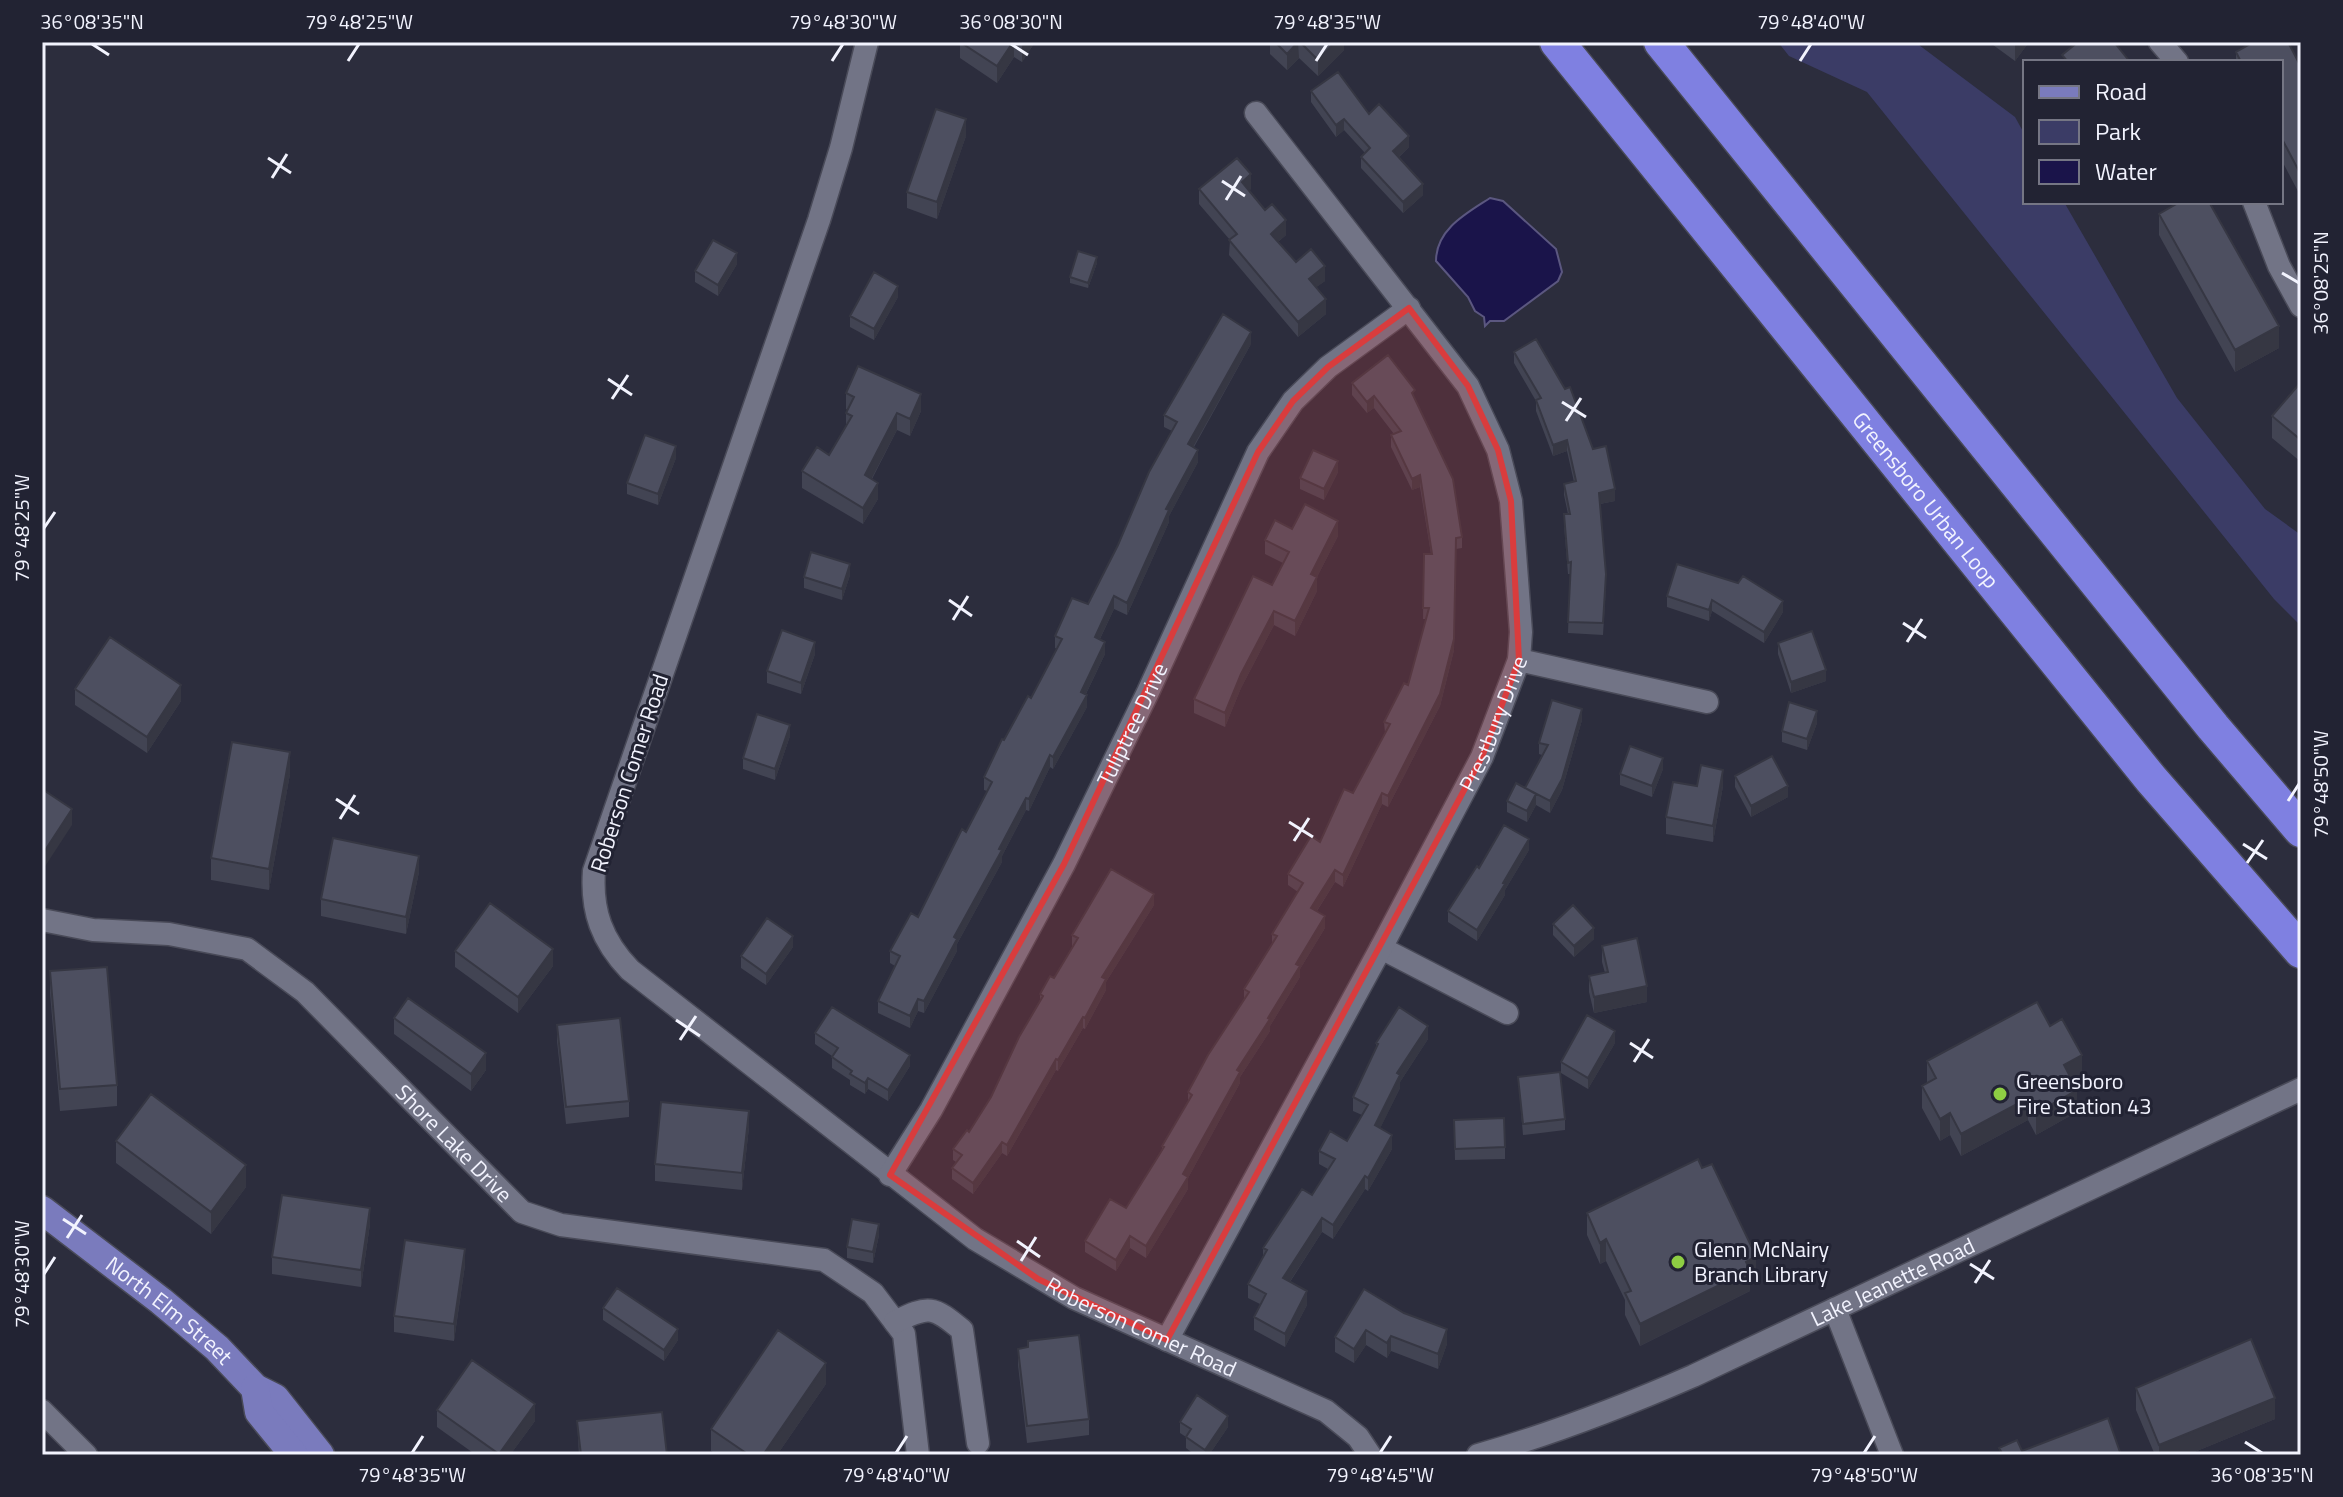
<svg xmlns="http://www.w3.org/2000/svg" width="2343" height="1497" font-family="'Titillium Web',sans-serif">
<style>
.green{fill:#3b3c66}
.water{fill:#1a144a;stroke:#5b5780;stroke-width:2}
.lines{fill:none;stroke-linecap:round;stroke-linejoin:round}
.minor-casing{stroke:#494a58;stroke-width:25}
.major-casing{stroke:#494a58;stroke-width:31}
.highway-casing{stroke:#494a58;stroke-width:37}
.minor{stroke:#727486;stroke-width:22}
.major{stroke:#7a7bbd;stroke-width:28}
.highway{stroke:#7f80e1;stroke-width:34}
.wall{fill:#424453}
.shaded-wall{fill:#363743}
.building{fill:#4d4f60;stroke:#363743;stroke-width:2}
.marked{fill:#d93c3d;fill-opacity:0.2;stroke:#d93c3d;stroke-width:6;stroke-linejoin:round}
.ticks{fill:none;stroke:#f2f3fe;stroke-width:3}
.poi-dot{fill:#8ece43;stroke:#222333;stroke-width:3}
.labels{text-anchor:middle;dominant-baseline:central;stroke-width:6;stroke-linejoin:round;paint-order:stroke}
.street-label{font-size:22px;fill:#f2f3fe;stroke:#222333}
.poi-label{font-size:22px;fill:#f2f3fe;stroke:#222333;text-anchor:start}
.neatline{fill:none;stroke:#f2f3fe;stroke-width:3}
.ticks-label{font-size:20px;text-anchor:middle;fill:#f2f3fe}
</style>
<rect width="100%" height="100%" fill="#2c2d3d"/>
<path class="green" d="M1778 42H1915L2015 117 2025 135V202H2064L2177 398 2265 509 2301 535V626L2274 599 1867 92 1789 56Z"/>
<path class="water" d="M1490 198 1503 201 1556 249 1562 272 1558 281 1504 321H1490L1485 326 1484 317 1475 311 1468 297 1436 261C1436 229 1467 213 1490 198Z"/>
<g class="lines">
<g class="minor-casing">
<g id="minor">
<path id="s1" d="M867 42 841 148 819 220 594 871C591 911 602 941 630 970L975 1239 1074 1298 1326 1411 1358 1437 1370 1455"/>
<path d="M2160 42 2177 62"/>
<path d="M2254 202 2279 266 2301 306"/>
<path d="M1519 660 1707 702"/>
<path id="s2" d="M42 920 93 930 169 934 247 949 305 992 522 1212 561 1225 824 1260 873 1293 904 1334 918 1455"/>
<path d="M1381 948 1507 1013"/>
<path id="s3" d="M890 1175 931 1110 1064 864 1148 692 1258 452 1293 401 1328 367 1409 308"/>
<path d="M1835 1309 1892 1455"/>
<path d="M895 1322C929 1305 933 1306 962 1330L978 1443"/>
<path id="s4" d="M1167 1340 1381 948 1482 757 1519 660 1521 632 1511 501 1498 450 1468 386 1256 113"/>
<path d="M42 1411 86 1455"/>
<path id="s5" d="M1478 1455C1552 1434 1622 1407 1693 1376L2301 1089"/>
</g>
</g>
<g class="major-casing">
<g id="major">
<path id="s6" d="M42 1210 161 1301 217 1348 255 1388 275 1398 320 1455"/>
<path d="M255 1388 259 1412 294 1455"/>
</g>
</g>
<g class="highway-casing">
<g id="highway">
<path id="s7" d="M1557 42 2151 779 2301 951"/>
<path d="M1661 42 2213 727 2301 830"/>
</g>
</g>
<use href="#minor" class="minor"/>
<use href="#major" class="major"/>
<use href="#highway" class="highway"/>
</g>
<path class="wall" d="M960 42H1035L1022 62 1014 57 997 83 960 58Z
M1270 42H1344V50L1318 76 1299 58 1287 70 1270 54Z
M1989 42H2029L2015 61Z
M2254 42H2288L2301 67V197L2281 159V62H2236V52Z
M1311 91 1369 114 1409 147 1399 157 1423 195 1403 213 1361 168V157L1365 153 1344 130 1336 137 1311 102Z
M966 136 937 219 907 208V192Z
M1199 189H1251L1249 190 1286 235 1278 242 1296 262 1325 281 1316 287 1326 314 1298 337 1229 255 1230 240 1199 204Z
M2159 214 2279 348 2235 372 2159 235Z
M1097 263 1088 288 1070 283V277Z
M737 264 718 296 695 282V271Z
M898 297 874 340 850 327V316Z
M1251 344 1194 447 1198 462 1169 516V522L1127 615 1114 609 1100 639 1105 654 1086 694 1087 707 1053 769 1050 767 1029 811 1026 810 1002 856V862L957 944V951L924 1013 918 1011 910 1028 878 1013V1001L895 966 890 963V951L918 917 966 832 987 791 984 790V777L1004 740 1031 698 1057 649 1055 648V636L1088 604 1118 545 1172 431 1164 427V415Z
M1514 352 1593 449 1615 501 1600 504 1606 585 1603 635 1568 633 1570 574H1568L1564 525V514H1568L1564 495V484L1574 482 1567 451 1553 456 1536 411V401L1514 363Z
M2301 382V462L2272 438V416Z
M1352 383 1415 399 1462 537V548L1456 549 1454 650 1440 706 1388 807 1382 804 1343 887 1335 882 1317 911 1325 928 1300 969V977L1270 1026V1031L1240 1077V1083L1188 1178V1189L1146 1258 1130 1248 1116 1271 1085 1252V1241L1126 1208 1162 1150V1146L1188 1103V1092L1244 1000V989L1272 944V934L1298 892 1288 885V874L1320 842 1353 793 1385 733 1384 722 1408 685 1426 619H1423L1424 554H1431L1420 487 1412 490 1391 447V435L1394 434 1374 408 1367 413 1352 395Z
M846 393 921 411 910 436 897 430 872 479 878 499 863 524 802 488V471L829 455 846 426V413L848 410 846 409Z
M676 458 658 505 627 494V483Z
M1338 472 1324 500 1300 489V478Z
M1292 529 1338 536 1317 577V591L1295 636 1274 625 1241 688 1225 727 1194 713V699L1272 585 1283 563 1265 554V540Z
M850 575 842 600 804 588V577Z
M1738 583 1783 612 1764 643 1712 611 1709 621 1667 607V596Z
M1778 643 1826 681 1791 693 1778 654Z
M815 654 801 694 767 683V671Z
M75 689 181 701 147 753 75 705Z
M1582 720 1562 790 1550 813 1536 805 1527 822 1507 812V801L1525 788 1542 755 1539 754V743Z
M1817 723 1807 750 1782 742V731Z
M790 736 775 780 743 769V758Z
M1663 769 1652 797 1620 785V774Z
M290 774 269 890 211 880V858Z
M1735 776 1788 797 1751 817 1735 787Z
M1697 786H1723L1713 842 1666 834V817Z
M1529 850 1505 890V895L1477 941 1448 922V911L1479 868Z
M419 872 406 934 321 916V899Z
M1154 905 1106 982V990L1085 1029 1083 1028 1058 1071 1056 1070 1007 1156 1002 1153 973 1194 952 1179V1168L956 1162 953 1160V1149L969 1132 991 1097 1040 1001V994L1054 978 1073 946H1072V935Z
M1553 924 1594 939 1574 957 1553 935Z
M1602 946 1647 1002 1594 1013 1589 992V976L1605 973 1602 962Z
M793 947 766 985 741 968V956Z
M455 951 553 966 518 1013 455 967Z
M50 971 117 1085V1106L60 1111 50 993Z
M394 1018 486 1070 471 1091 394 1034Z
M557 1025 629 1101V1117L566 1124 557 1041Z
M2050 1026 2082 1077 2073 1082 2077 1112 2036 1135 2028 1120 1961 1156 1950 1135 1940 1141 1922 1108V1086L1927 1083V1061Z
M815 1033 910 1066 888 1101 868 1089 865 1094 850 1085V1080L832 1068V1056L815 1044Z
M1428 1039 1400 1082V1088L1380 1128 1392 1149 1368 1191 1365 1189 1333 1239 1322 1232 1290 1282 1307 1305 1285 1347 1254 1330V1317L1260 1304 1248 1298V1284L1263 1256V1248L1312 1195 1328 1169 1319 1164V1151L1347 1141 1362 1115 1353 1111V1097L1376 1048V1043Z
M1615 1043 1588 1089 1561 1073V1062Z
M1518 1077 1565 1119V1130L1523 1135Z
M1454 1120 1505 1147V1159L1455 1160Z
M749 1127 742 1190 655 1181V1164Z
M116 1141 246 1187 211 1234 116 1163Z
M1702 1168 1756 1278 1750 1281V1291L1640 1346 1625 1315V1300L1606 1261 1600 1264 1587 1235V1213Z
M370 1224 361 1287 272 1274V1257Z
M879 1235 873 1263 847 1258V1247Z
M465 1265 454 1341 394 1332V1316Z
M1364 1289 1447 1344 1438 1369 1391 1351 1387 1358 1366 1345 1354 1363 1335 1352V1337Z
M603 1308 678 1340 664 1361 603 1320Z
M1028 1341 1089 1419V1435L1027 1443 1018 1365V1349L1028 1347Z
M826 1384 777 1455H717L711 1451V1429Z
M2136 1388 2275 1419 2187 1455H2155L2136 1410Z
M437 1410 535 1421 510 1455H476L437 1427Z
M577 1421 667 1455H579Z
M1180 1422 1228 1427 1209 1455H1195L1186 1448V1437L1180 1433Z"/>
<path class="shaded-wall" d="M1013 42H1014V57L997 83V66Z
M1025 42H1035L1022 62V46Z
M1298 42 1299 58 1287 70V54Z
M1335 42H1344V50L1318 76V60Z
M2015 42H2029L2015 61Z
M966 119V136L937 219V202Z
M1344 119V130L1336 137V125Z
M1409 136V147L1393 162V151Z
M1251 174V189L1242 196V182Z
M1423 184V195L1403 213V202Z
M1286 220V235L1271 248V234Z
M737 253V264L718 296V285Z
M1097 257V263L1088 288V283Z
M1325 266V281L1309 293V279Z
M898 286V297L874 340V329Z
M1326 299V314L1298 337V322Z
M2279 326V348L2235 372V350Z
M1251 332V344L1188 456V444Z
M921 394V411L910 436V419Z
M1374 396V408L1367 413V402Z
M897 413V430L865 491V475Z
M1567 440V451L1553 456V445Z
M676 446V458L658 505V494Z
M1198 450V462L1169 516V522L1127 615V603L1166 509Z
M1338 461V472L1324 500V489Z
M1420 475V487L1412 490V479Z
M878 483V499L863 524V508Z
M1615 489V501L1599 504V493Z
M1338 521V536L1317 577V591L1295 636V621L1311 574Z
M1456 538 1454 650 1440 706 1388 807V796Z
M850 564V575L842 600V589Z
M1114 596V609L1095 649V637Z
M1712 600V611L1709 621V610Z
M1783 601V612L1764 643V632Z
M1274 611V625L1241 688 1225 727V713L1241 674Z
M815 642V654L801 694V683Z
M1105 642V654L1081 704V692Z
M1826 670V681L1791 693V682Z
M181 685V701L147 753V737Z
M1087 695V707L1053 769V757Z
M1582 709V720L1562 790 1550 813V801Z
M1817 711V723L1807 750V739Z
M790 725V736L775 780V769Z
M290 752V774L269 890V869Z
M1050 755V767L1029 811V799Z
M1663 758V769L1652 797V786Z
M1723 770V786L1713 842V826Z
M1788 786V797L1751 817V806Z
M1382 793V804L1343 887V875Z
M1536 794V805L1527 822V811Z
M1026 798V810L1002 856V862L957 944V951L924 1013V1001L954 937Z
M72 809V825L42 871V855Z
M1529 839V850L1505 890V895L1477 941V930Z
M419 856V872L406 934V917Z
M1335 870V882L1311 920V908Z
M1154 894V905L1106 982V990L1085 1029V1018L1102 977Z
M1325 916V928L1300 969V977L1270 1026V1031L1240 1077V1083L1188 1178V1189L1146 1258V1246L1237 1070 1268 1018 1296 964Z
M1594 928V939L1574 957V946Z
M793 936V947L766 985V974Z
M553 949V966L518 1013V997Z
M1647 986V1002L1594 1013V997Z
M918 999V1011L910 1028V1016Z
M1083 1017V1028L1058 1071V1060Z
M1428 1026V1039L1400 1082V1088L1375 1139V1125L1397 1073Z
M1615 1031V1043L1588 1089V1078Z
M486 1053V1070L471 1091V1074Z
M910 1055V1066L888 1101V1090Z
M2082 1055V1077L2064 1087V1065Z
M1056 1059V1070L1007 1156V1145Z
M868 1078V1089L865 1094V1083Z
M2077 1090V1112L2036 1135V1113Z
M2028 1098V1120L1961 1156V1134Z
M749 1111V1127L742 1190V1173Z
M1950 1113V1135L1940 1141V1119Z
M1392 1135V1149L1368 1191V1178Z
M1002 1142V1153L973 1194V1183Z
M246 1165V1187L211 1234V1212Z
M1365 1176V1189L1333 1239V1225Z
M370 1208V1224L361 1287V1270Z
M1322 1218V1232L1283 1292V1278Z
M879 1224V1235L873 1263V1252Z
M1130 1236V1248L1116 1271V1260Z
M1606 1239V1261L1600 1264V1243Z
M465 1249V1265L454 1341V1324Z
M1756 1256V1278L1750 1281V1291L1640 1346V1324Z
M1307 1291V1305L1285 1347V1334Z
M678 1329V1340L664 1361V1350Z
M1447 1329V1344L1438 1369V1354Z
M1366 1330V1345L1354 1363V1349Z
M1391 1336V1351L1387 1358V1343Z
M826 1363V1384L777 1455H763Z
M2275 1398V1419L2187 1455H2159V1445Z
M535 1404V1421L510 1455H499Z
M1228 1416V1427L1209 1455H1205V1450Z"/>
<path class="building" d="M960 42H1013L997 66Z
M1275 42H1298L1287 54Z
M1300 42H1335L1318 60Z
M2078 42H2114L2130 62H2068L2062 55Z
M2254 42H2288L2301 67V175L2281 137V62H2241L2236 52Z
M1338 72 1369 114 1379 104 1409 136 1393 151 1423 184 1403 202 1361 157 1370 148 1344 119 1336 125 1311 91Z
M936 109 966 119 937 202 907 192Z
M1237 158 1251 174 1242 182 1265 210 1272 204 1286 220 1271 234 1296 262 1311 249 1325 266 1309 279 1326 299 1298 322 1229 240 1237 234 1199 189Z
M2180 202H2209L2279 326 2235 350 2159 214Z
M713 240 737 253 718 285 695 271Z
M1078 251 1097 257 1088 283 1070 277Z
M874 272 898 286 874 329 850 316Z
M1223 314 1251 332 1188 444 1198 450 1166 509 1169 510 1127 603 1114 596 1095 637 1105 642 1081 692 1087 695 1053 757 1050 755 1029 799 1026 798 999 849 1002 850 954 937 957 939 924 1001 918 999 910 1016 878 1001 900 956 890 951 911 913 918 917 962 829 966 832 992 782 984 777 1002 739 1004 740 1028 696 1031 698 1062 639 1055 636 1072 598 1088 604 1118 545 1149 472 1177 422 1164 415Z
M1536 339 1565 389 1570 387 1593 449 1606 446 1615 489 1599 493 1606 574 1603 623 1568 622 1571 562 1568 563 1564 514H1570L1564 484 1576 481 1567 440 1553 445 1536 400 1541 398 1514 352Z
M1388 355 1415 390 1412 393 1453 479 1462 537 1456 538 1454 639 1440 694 1388 796 1382 793 1343 875 1335 870 1311 908 1325 916 1296 964 1300 966 1268 1018 1270 1019 1237 1070 1240 1072 1183 1174 1188 1177 1146 1246 1130 1236 1116 1260 1085 1241 1110 1199 1126 1208 1164 1147 1162 1146 1192 1095 1188 1092 1208 1055 1249 992 1244 989 1277 936 1272 934 1303 883 1288 874 1311 836 1320 842 1344 789 1353 793 1390 724 1384 722 1404 683 1408 685 1429 608H1423L1424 554H1432L1420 475 1412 479 1391 435 1401 431 1374 396 1367 402 1352 383Z
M858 366 921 394 910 419 897 413 865 475 878 483 863 508 802 471 817 447 829 455 852 416 846 413 854 397 846 393Z
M2301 382V440L2272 416Z
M645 435 676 446 658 494 627 483Z
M1313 450 1338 461 1324 489 1300 478Z
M1305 504 1338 521 1311 574 1317 577 1295 621 1274 611 1241 674 1225 713 1194 699 1253 576 1272 585 1289 552 1265 540 1275 520 1292 529Z
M811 552 850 564 842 589 804 577Z
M1677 564 1738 583 1743 576 1783 601 1764 632 1712 600 1709 610 1667 596Z
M782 630 815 642 801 683 767 671Z
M1812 631 1826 670 1791 682 1778 643Z
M110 637 181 685 147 737 75 689Z
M1552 700 1582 709 1562 779 1550 801 1525 788 1548 745 1539 743Z
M1789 702 1817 711 1807 739 1782 731Z
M757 714 790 725 775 769 743 758Z
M232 742 290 752 269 869 211 858Z
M1630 746 1663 758 1652 786 1620 774Z
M1772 756 1788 786 1751 806 1735 776Z
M1701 765 1723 770 1713 826 1666 817 1673 782 1697 786Z
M1516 783 1536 794 1527 811 1507 801Z
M42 789 72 809 42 855Z
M1504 825 1529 839 1503 883 1505 884 1477 930 1448 911 1477 866 1479 868Z
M333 838 419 856 406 917 321 899Z
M1111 869 1154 894 1102 977 1106 979 1085 1018 1083 1017 1058 1060 1056 1059 1007 1145 1002 1142 973 1183 952 1168 962 1155 953 1149 967 1130 969 1132 991 1097 1019 1037 1043 996 1040 994 1050 976 1054 978 1078 938 1072 935Z
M490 903 553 949 518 997 455 951Z
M1573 905 1594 928 1574 946 1553 924Z
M767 918 793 936 766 974 741 956Z
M1637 938 1647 986 1594 997 1589 976 1608 972 1602 946Z
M107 967 117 1085 60 1089 50 971Z
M408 998 486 1053 471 1074 394 1018Z
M2037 1002 2050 1026 2062 1019 2082 1055 2064 1065 2077 1090 2036 1113 2028 1098 1961 1134 1950 1113 1940 1119 1922 1086 1936 1078 1927 1061Z
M832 1007 910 1055 888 1090 868 1078 865 1083 850 1074 852 1071 832 1057 838 1048 815 1033Z
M1399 1007 1428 1026 1397 1073 1400 1075 1375 1125 1392 1135 1368 1178 1365 1176 1333 1225 1322 1218 1283 1278 1307 1291 1285 1334 1254 1317 1266 1294 1248 1284 1267 1250 1263 1248 1302 1189 1312 1195 1335 1159 1319 1151 1330 1131 1347 1141 1368 1105 1353 1097 1378 1044 1376 1043Z
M1587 1015 1615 1031 1588 1078 1561 1062Z
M620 1018 629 1101 566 1107 557 1025Z
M1560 1072 1565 1119 1523 1124 1518 1077Z
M151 1094 246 1165 211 1212 116 1141Z
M661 1102 749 1111 742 1173 655 1164Z
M1504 1118 1505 1147 1455 1149 1454 1120Z
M1698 1159 1702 1168 1712 1164 1756 1256 1746 1262 1750 1270 1640 1324 1625 1293 1631 1291 1606 1239 1600 1243 1587 1213Z
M282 1195 370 1208 361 1270 272 1257Z
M852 1219 879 1224 873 1252 847 1247Z
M405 1240 465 1249 454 1324 394 1316Z
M617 1288 678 1329 664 1350 603 1308Z
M1364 1289 1404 1313 1447 1329 1438 1354 1391 1336 1387 1343 1366 1330 1354 1349 1335 1337Z
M778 1330 826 1363 763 1455H749L711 1429Z
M1079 1335 1089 1419 1027 1426 1018 1349 1028 1347V1341Z
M2251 1339 2275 1398 2159 1445 2136 1388Z
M472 1360 535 1404 499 1454 437 1410Z
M1197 1395 1228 1416 1205 1450 1186 1437 1191 1429 1180 1422Z
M662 1412 667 1455H581L577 1421Z
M2108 1418 2121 1455H2003L1999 1448 2017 1440 2022 1451Z"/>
<path class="marked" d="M1409 308 1468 386 1498 450 1511 501 1519 660 1482 757 1167 1340 1038 1279 890 1175 1064 864 1258 452 1293 401 1328 367Z"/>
<path class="ticks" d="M92 44 109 55M1011 44 1028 55M348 61 359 44M832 61 843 44M1316 61 1327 44M1800 61 1811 44M268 158 291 173M272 178 287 154M1222 181 1245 196M1226 200 1241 176M2282 273 2299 283M608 379 632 395M612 399 628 375M1562 402 1586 417M1566 421 1581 398M44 528 55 512M949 600 972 616M953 620 968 596M1903 623 1926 638M1907 642 1922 619M336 799 359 814M2288 801 2299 784M340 819 355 795M1289 822 1313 837M1294 841 1309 818M2243 844 2267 859M2247 863 2263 840M676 1020 700 1036M680 1040 696 1016M1630 1043 1653 1058M1634 1062 1649 1039M63 1219 86 1234M67 1238 82 1215M1017 1241 1040 1257M1021 1261 1036 1237M1970 1264 1994 1279M44 1274 55 1257M1975 1283 1990 1260M2245 1442 2262 1453M412 1453 423 1436M896 1453 907 1436M1380 1453 1391 1436M1864 1453 1875 1436"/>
<g class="poi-dot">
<circle cx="2000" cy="1094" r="8"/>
<circle cx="1678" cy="1262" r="8"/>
</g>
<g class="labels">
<g class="street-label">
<text stroke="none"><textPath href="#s7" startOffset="588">Greensboro Urban Loop</textPath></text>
<text stroke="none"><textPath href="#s4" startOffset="698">Prestbury Drive</textPath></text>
<text stroke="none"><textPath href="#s3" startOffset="512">Tuliptree Drive</textPath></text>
<text transform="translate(629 773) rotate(-72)">Roberson Comer Road</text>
<text stroke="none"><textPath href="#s2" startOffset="492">Shore Lake Drive</textPath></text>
<text stroke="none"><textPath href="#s5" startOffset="450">Lake Jeanette Road</textPath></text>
<text stroke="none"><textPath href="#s6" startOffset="162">North Elm Street</textPath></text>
<text stroke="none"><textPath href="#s1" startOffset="1608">Roberson Comer Road</textPath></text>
</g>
<g class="poi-label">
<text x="2016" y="1081">Greensboro<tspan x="2016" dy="25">Fire Station 43</tspan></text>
<text x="1694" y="1249">Glenn McNairy<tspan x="1694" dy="25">Branch Library</tspan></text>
</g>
</g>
<rect width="2343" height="1497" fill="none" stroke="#222333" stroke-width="88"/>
<rect x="2023" y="60" width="260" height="144" fill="#222333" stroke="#757684" stroke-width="2"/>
<rect x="2039" y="86" width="40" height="12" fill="#7a7bbd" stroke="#757684" stroke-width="2"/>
<text x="2095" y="100" font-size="24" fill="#f2f3fe">Road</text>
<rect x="2039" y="120" width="40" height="24" fill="#3b3c66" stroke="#757684" stroke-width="2"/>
<text x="2095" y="140" font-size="24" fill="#f2f3fe">Park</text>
<rect x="2039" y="160" width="40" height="24" fill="#1a144a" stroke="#757684" stroke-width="2"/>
<text x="2095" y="180" font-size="24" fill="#f2f3fe">Water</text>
<rect x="44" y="44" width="2255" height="1409" class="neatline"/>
<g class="ticks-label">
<text x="92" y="29">36°08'35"N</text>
<text x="359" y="29">79°48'25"W</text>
<text x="843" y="29">79°48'30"W</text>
<text x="1011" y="29">36°08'30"N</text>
<text x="1327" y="29">79°48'35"W</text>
<text x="1811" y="29">79°48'40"W</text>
<text transform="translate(2321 283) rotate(-90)" y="7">36°08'25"N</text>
<text transform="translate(22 528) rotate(-90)" y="7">79°48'25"W</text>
<text transform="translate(2321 784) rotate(-90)" y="7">79°48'50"W</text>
<text transform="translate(22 1274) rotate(-90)" y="7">79°48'30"W</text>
<text x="412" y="1482">79°48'35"W</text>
<text x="896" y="1482">79°48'40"W</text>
<text x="1380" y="1482">79°48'45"W</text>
<text x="1864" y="1482">79°48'50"W</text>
<text x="2262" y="1482">36°08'35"N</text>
</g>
</svg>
